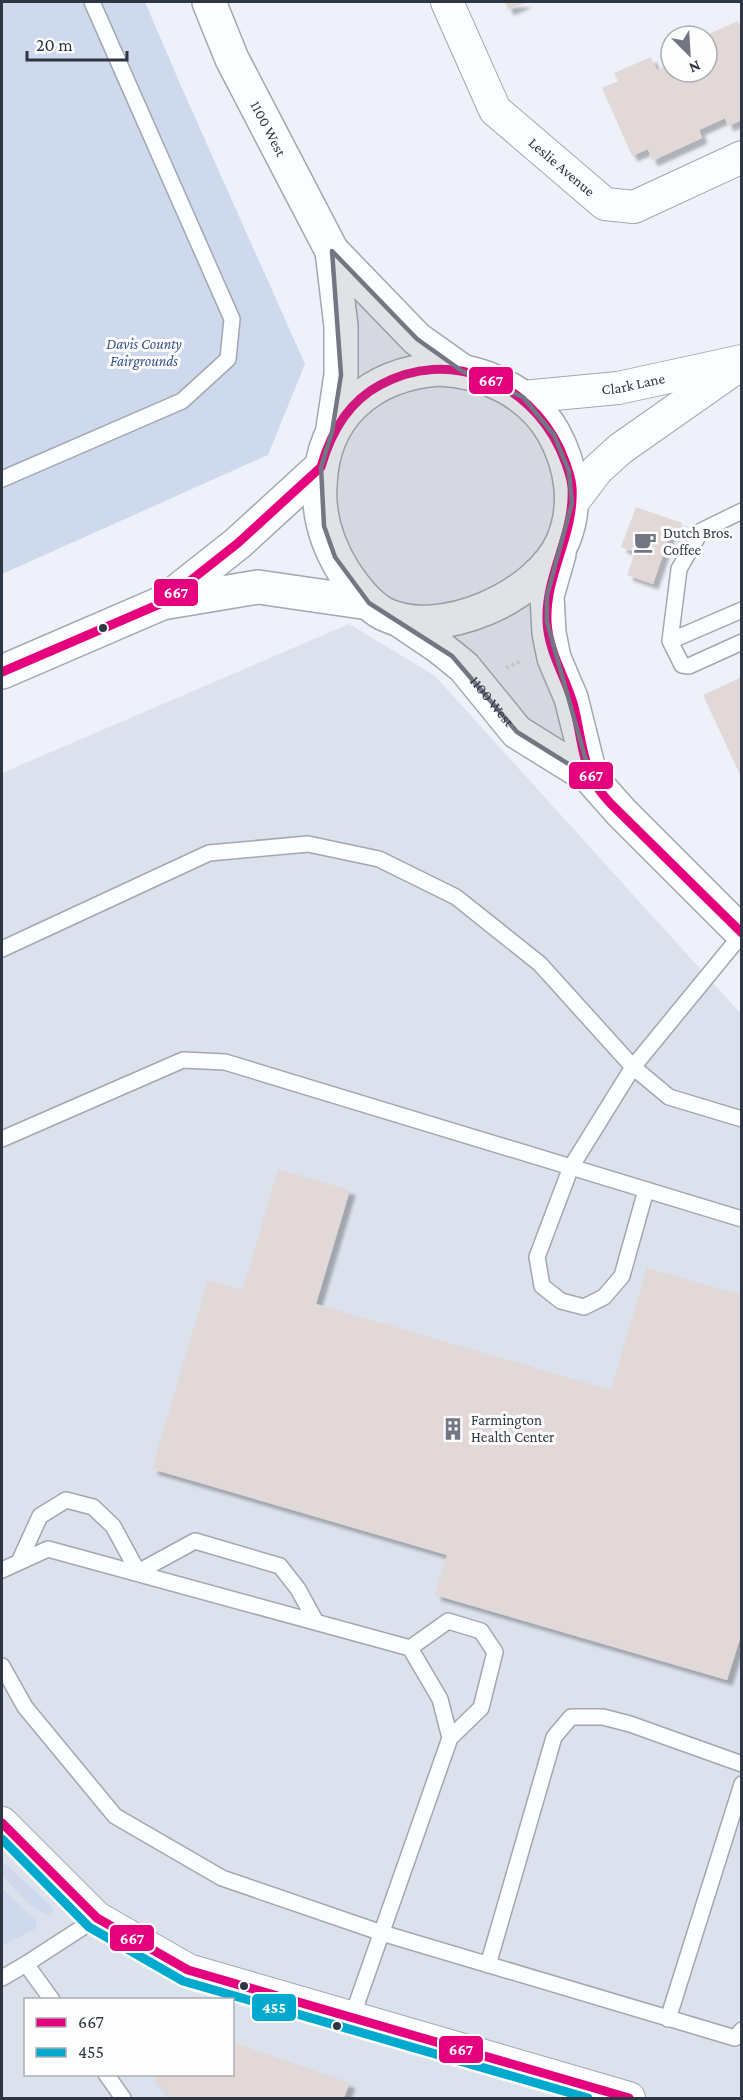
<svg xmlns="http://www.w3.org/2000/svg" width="743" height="2100" font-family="'Crimson Pro',serif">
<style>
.built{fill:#dbe1ed;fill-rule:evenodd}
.green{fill:#cfd9ed}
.building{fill:#e1d8d7;filter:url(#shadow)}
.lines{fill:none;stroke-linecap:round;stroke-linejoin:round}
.lane-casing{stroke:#a2a7b0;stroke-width:18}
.street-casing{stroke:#a2a7b0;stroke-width:34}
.secondary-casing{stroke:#a2a7b0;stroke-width:36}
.path{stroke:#d9dadc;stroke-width:4;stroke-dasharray:3 3;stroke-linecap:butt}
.lane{stroke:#fcfdfe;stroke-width:15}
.street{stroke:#fcfdfe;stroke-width:32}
.secondary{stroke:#fcfdfe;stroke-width:33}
.bus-1-casing{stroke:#fdfdfd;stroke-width:14}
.bus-2-casing{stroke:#fdfdfd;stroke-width:14}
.bus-1{stroke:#e5007d;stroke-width:9}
.bus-2{stroke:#00a9ce;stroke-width:9}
.marked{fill:#727783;fill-opacity:0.2;stroke:#727783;stroke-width:4.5;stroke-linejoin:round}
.bus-dot{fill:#2f3643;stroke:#fdfdfd;stroke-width:2}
.labels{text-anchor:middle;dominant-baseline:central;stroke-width:6;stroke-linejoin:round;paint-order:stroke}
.street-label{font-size:15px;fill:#2f3643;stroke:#fdfdfd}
.park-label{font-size:15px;font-style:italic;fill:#36528b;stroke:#fdfdfd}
.poi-label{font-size:15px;fill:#2f3643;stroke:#fdfdfd;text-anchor:start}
.line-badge{stroke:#fdfdfd;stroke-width:2}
.badge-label{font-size:16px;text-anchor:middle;font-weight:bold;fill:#fff}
</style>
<defs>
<filter id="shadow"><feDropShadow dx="5.5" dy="5.5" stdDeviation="1.5" flood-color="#0004"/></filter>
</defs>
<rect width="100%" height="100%" fill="#eef1f9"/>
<path class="built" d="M349 624 435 676 741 1014V2098H2V773ZM26 2000H232V2074H26Z"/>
<path class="green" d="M2 2H145L181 86 305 364 268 455 2 574Z
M2 1861 49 1904 53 1910 50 1915C30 1911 17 1889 2 1876Z
M2 1888 35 1920 37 1926 34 1929 2 1946Z"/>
<path class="building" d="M505 2H527L508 10Z
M738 21 742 29V120L728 126 725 118 699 130 702 138 652 161 648 149 632 156 602 88 618 81 614 73 651 57 657 70 671 64V72H707V48L711 46 706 35Z
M636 507 682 523 677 536 670 534 653 584 627 575 635 552 621 547Z
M742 677V779L703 695Z
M278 1169 350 1190 316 1304 611 1390 647 1268 742 1295V1632L727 1680 435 1595 447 1555 152 1469 208 1280 243 1290Z
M232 2042 350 2083 344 2098H170L151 2074H232Z"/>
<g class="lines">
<g class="lane-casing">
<path id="lane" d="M2 479 182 401 228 359 232 319 92 2
M742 511 701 531 679 569 670 641 682 665 689 666 742 642
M670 641 742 610
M2 949 209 853 308 844 379 859 456 897 540 964 633 1067 742 934
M2 1139 183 1060 225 1062 742 1219
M646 1190 622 1276 604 1297 584 1307 561 1301 542 1286 537 1257 571 1167 633 1067 669 1097 742 1119
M19 1562 40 1516 66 1500 93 1507 113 1526 138 1572 195 1541 280 1566 298 1589 316 1622
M2 1570 48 1549 410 1648
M2 1666 25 1707 115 1816 222 1878 382 1933 735 2038 742 2030
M488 1965 554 1737 571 1717H603L630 1724 742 1764
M2 1978 26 1964
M52 2000 26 1964 97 1918
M352 2017 450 1738 481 1708 495 1652 481 1631 448 1621 410 1648 440 1699 450 1738
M668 2019 742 1784
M106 2074 123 2098"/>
</g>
<g class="street-casing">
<g id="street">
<path id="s1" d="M447 2 495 110 605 204 634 207 742 157"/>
<path id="s2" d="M523 397 618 388 742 361"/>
<path d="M572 503 597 470 620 449 734 369"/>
<path d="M2 1823 97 1918 188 1970 629 2098"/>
</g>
</g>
<g class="secondary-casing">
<g id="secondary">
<path id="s3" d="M209 2 232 59 332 251 417 339 462 371"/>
<path d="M332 251 341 326V375L333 428"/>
<path d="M439 369C485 371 530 392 553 432 572 466 578 505 563 541 539 597 440 641 384 614 367 605 354 587 344 572 328 546 318 516 320 486 322 415 371 374 439 369Z"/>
<path d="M559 554 547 596 549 633 554 658 571 698 591 778"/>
<path d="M166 600 238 543 321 467"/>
<path id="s4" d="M398 619 438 646 464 667 517 732 591 778 621 812 742 933"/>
<path d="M2 672 162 603 258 587 369 603"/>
</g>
</g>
<path class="path" d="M506 668 521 661"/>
<use href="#lane" class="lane"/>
<use href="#street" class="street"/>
<use href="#secondary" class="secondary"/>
<g class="bus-1-casing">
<path id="bus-1" d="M321 467C331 432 348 402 380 385 449 347 528 381 560 449 565 461 571 474 572 487 575 534 545 575 547 621 548 651 565 676 573 703 580 728 581 755 592 778 596 788 604 796 611 804L742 933
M2 672 162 603 238 543 321 467
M2 1823 97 1918 188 1970 629 2098"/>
</g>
<g class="bus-2-casing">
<path id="bus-2" d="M2 1839 89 1927 183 1981 588 2098"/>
</g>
<use href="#bus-1" class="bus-1"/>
<use href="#bus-2" class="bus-2"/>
</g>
<path class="marked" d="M332 251 417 339 462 371 523 397 554 435 569 471 572 503 547 596V622L591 778 517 732 452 656 369 603 335 557 324 526 321 467 332 432 341 375Z"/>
<defs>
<g id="cafe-bare" transform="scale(1.8)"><path d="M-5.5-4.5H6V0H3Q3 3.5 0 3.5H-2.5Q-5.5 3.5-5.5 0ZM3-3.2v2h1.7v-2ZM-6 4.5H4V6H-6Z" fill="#727783" stroke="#fdfdfd" stroke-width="2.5" paint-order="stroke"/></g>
<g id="building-bare" transform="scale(1.8)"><path d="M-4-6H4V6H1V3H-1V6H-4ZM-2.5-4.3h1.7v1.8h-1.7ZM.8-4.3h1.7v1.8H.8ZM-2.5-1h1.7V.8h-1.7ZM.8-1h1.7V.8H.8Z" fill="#727783" stroke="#fdfdfd" stroke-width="2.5" paint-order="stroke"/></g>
</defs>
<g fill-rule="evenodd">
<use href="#cafe-bare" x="645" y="542"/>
<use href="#building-bare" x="453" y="1429"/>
</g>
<g class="bus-dot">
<circle cx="103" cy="628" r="5"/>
<circle cx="244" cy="1986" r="5"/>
<circle cx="337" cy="2026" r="5"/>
</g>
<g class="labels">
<g class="street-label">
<text stroke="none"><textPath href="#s3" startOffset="140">1100 West</textPath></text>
<text stroke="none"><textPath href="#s1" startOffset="206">Leslie Avenue</textPath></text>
<text stroke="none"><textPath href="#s2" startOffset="111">Clark Lane</textPath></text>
<text stroke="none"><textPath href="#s4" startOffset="126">1100 West</textPath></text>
</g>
<g class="park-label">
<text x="144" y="344">Davis County<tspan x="144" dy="17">Fairgrounds</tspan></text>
</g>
<g class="poi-label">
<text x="663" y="533">Dutch Bros.<tspan x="663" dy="17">Coffee</tspan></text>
<text x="471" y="1420">Farmington<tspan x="471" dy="17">Health Center</tspan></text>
</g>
</g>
<g class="line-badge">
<rect x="468" y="366" width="46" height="29" rx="6" fill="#e5007d"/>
<rect x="153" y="578" width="46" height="29" rx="6" fill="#e5007d"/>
<rect x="568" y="761" width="46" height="29" rx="6" fill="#e5007d"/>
<rect x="109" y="1924" width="46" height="28" rx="6" fill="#e5007d"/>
<rect x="251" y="1993" width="46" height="29" rx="6" fill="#00a9ce"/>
<rect x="438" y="2035" width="46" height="29" rx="6" fill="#e5007d"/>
</g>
<g class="badge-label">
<text x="491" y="386">667</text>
<text x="176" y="598">667</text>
<text x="591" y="781">667</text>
<text x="132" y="1944">667</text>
<text x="274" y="2013">455</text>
<text x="461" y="2055">667</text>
</g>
<rect width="743" height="2100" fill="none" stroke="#2f3643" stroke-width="6"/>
<rect x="24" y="1998" width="210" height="78" fill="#fdfdfd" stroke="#abadb3" stroke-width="1.5"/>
<rect x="36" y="2018" width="30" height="9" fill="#e5007d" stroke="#abadb3" stroke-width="1.5"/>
<text x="78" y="2028" font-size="18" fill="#2f3643">667</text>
<rect x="36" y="2048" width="30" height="9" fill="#00a9ce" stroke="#abadb3" stroke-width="1.5"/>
<text x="78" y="2058" font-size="18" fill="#2f3643">455</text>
<g transform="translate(689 54) rotate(156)"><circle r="28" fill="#fdfdfd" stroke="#abadb3" stroke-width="1.5"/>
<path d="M0-4.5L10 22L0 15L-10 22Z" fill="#727783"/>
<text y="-9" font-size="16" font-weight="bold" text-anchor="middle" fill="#2f3643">N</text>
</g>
<path d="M27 51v9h100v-9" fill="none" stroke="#2f3643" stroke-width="3"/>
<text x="36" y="51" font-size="18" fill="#2f3643" stroke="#fdfdfd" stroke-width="4.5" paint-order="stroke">20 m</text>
</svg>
